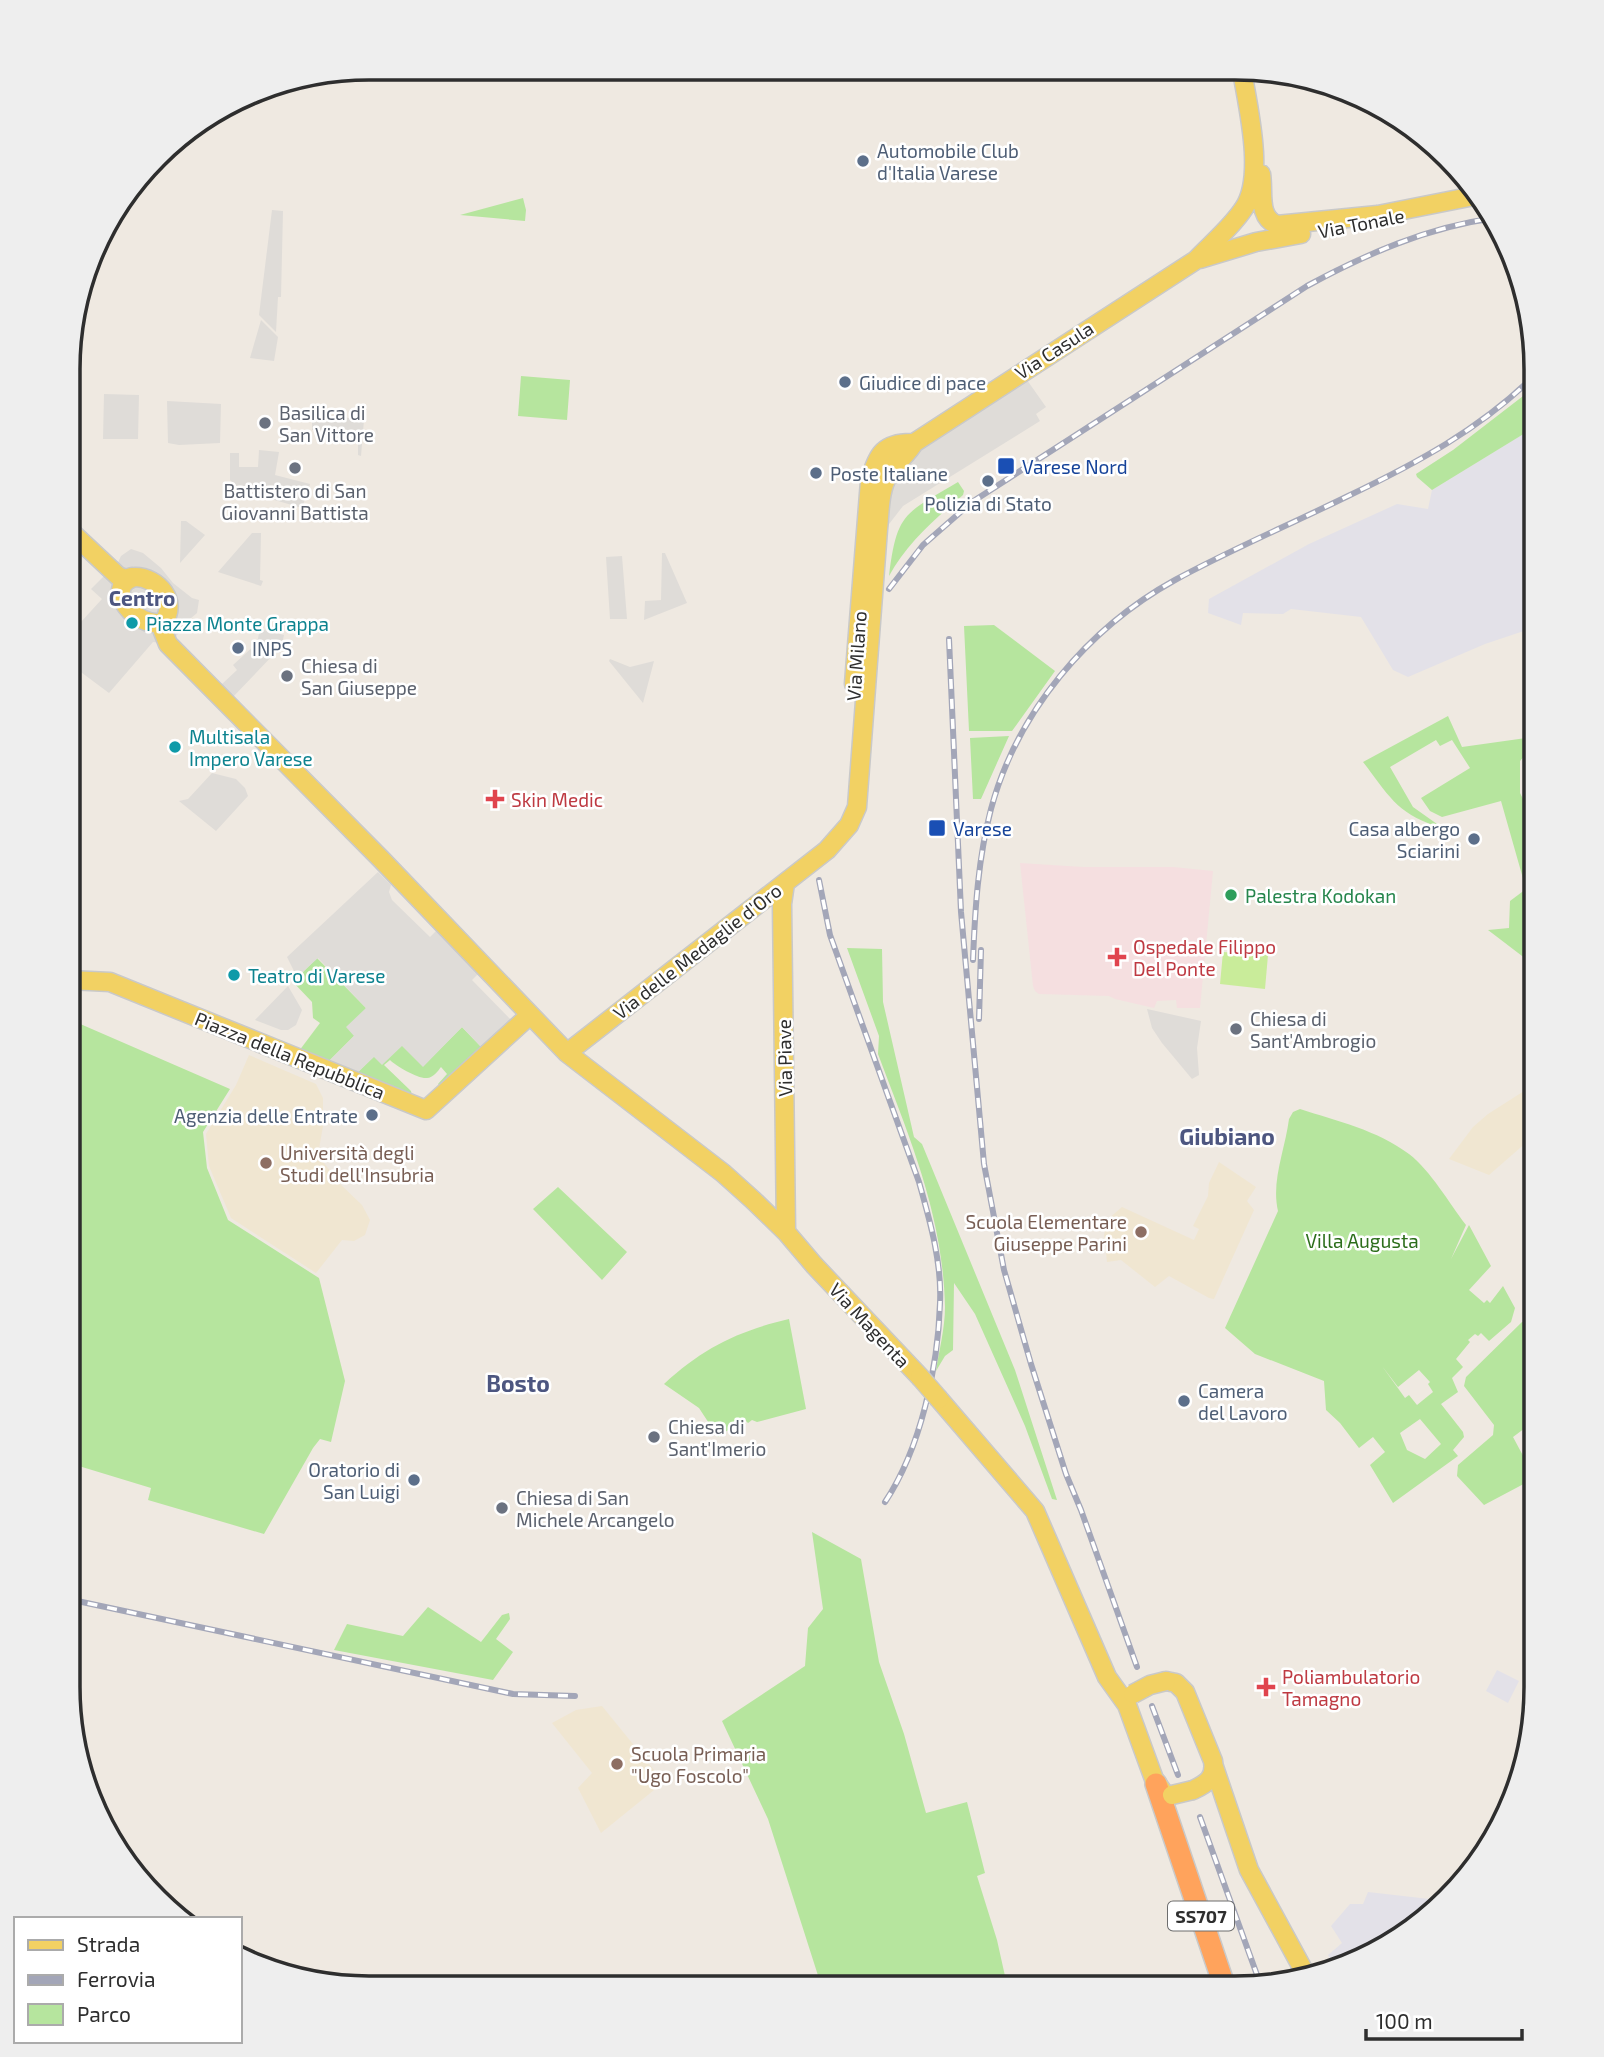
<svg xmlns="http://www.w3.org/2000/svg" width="1604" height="2057" font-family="'Exo 2',sans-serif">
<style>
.industrial{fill:#e3e1e8}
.education{fill:#f0e6d1}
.medical{fill:#f5dfe0}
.green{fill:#b6e59e;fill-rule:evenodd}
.pitch{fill:#c9ec9a}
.plaza{fill:#dfdcd8}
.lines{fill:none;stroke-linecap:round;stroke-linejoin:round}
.major-casing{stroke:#c9c9c9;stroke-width:21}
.highway-casing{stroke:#c9c9c9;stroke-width:24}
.major{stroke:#f2d163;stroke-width:18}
.highway{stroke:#ffa35c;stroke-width:21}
.rail-casing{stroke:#a3a6b8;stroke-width:6}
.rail{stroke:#fff;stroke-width:3.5;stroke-dasharray:10;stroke-linecap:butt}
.major-bridge-casing{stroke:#c9c9c9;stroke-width:21;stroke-linecap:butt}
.major-bridge{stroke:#f2d163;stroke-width:18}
.service-dot{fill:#5c6f8a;stroke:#fff;stroke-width:2.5}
.worship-dot{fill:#6b7280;stroke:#fff;stroke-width:2.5}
.transit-dot{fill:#1a4fb4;stroke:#fff;stroke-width:2.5}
.culture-dot{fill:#0f9aa8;stroke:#fff;stroke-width:2.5}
.health-dot{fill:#e0444e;stroke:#fff;stroke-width:2.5}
.leisure-dot{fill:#2e9e5b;stroke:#fff;stroke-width:2.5}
.education-dot{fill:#8d6e63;stroke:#fff;stroke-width:2.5}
.labels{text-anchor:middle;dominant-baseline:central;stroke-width:5;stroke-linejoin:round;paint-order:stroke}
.shield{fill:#fff;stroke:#6d6d6d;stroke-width:2}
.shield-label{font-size:18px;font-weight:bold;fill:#2e2e2e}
.service-label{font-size:19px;fill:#4e5e75;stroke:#fff;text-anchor:start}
.street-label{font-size:19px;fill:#2e2e2e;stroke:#fff}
.worship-label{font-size:19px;fill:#5b616d;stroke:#fff;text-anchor:start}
.transit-label{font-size:19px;fill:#164399;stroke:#fff;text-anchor:start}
.culture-label{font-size:19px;fill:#0d838f;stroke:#fff;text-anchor:start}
.health-label{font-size:19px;fill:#be3a42;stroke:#fff;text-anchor:start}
.leisure-label{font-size:19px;fill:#27864d;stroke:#fff;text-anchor:start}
.education-label{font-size:19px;fill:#785e54;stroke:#fff;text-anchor:start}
.park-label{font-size:19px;fill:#2c6e1b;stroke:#fff}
.neighbourhood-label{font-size:21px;font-weight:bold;fill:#4d5680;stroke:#fff}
.quarter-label{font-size:23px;font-weight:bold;fill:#4d5680;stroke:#fff}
.rim{fill:none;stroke:#2e2e2e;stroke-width:3.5}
</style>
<rect width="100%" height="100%" fill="#efe9e1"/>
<path class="industrial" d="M1536 426V627L1485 644 1408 677 1393 670 1361 617 1291 609 1283 614 1243 613 1241 625 1208 613 1209 599 1309 544 1397 504 1428 509 1432 490Z
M1497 1670 1519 1681 1508 1703 1486 1691Z
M1368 1892 1447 1901 1385 1949 1371 1953 1366 1949 1357 1957 1333 1964 1328 1955 1342 1943 1331 1926 1350 1904H1363Z"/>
<path class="education" d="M249 1055 316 1084 323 1098V1126L319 1149 322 1160 338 1182 362 1205 370 1220 365 1235 354 1241 342 1240 316 1273 231 1218 209 1166 206 1134 236 1085Z
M1535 1084V1135L1489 1175 1449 1159 1473 1127 1488 1114Z
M1219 1162 1256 1187 1247 1201 1254 1210 1214 1299 1209 1298 1169 1276 1155 1287 1121 1260 1107 1262 1104 1235 1108 1219 1122 1207 1194 1240 1199 1229 1193 1226 1208 1196 1209 1183Z
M602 1706 654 1770 659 1786 601 1833 578 1788 592 1773 552 1723 576 1710Z"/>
<path class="medical" d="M1020 863 1083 867H1173L1213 871 1200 1008H1177L1176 1000 1157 1001 1154 1008 1115 999 1109 996 1039 994 1035 991 1033 986Z"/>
<path class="green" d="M523 198 526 210 525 221 460 215Z
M521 376 570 380 567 420 518 416Z
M1536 386 1535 427 1432 490 1417 477 1416 474 1453 450Z
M958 482 964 491 963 495C936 518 906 544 889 576 897 511 905 514 958 482Z
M994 625 1055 671 1012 731H969L964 626Z
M1448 716 1462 747 1526 738 1528 752 1520 761V793L1536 825 1535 926 1526 959 1488 930 1509 928 1510 901 1526 889 1501 801 1442 817 1430 811 1421 798 1470 768 1452 740 1440 746 1436 740 1390 767 1413 807 1437 824 1436 826C1396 813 1388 794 1363 762Z
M1009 736 981 799H973L970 738Z
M847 948 882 949 883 1002 914 1137 922 1144 1015 1370 1057 1500 1052 1499 1025 1426 975 1314 954 1283 953 1350 945 1356 936 1371C939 1351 945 1328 945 1307 943 1215 910 1139 878 1054L879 1036Z
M317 958 366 1008 354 1036 327 1063 299 1051 320 1023 313 1018 312 1002 293 982Z
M70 991H80L78 1023 230 1089 203 1132 207 1168 228 1220 319 1278 345 1381 331 1442 320 1439 313 1448 264 1534 148 1500 151 1488 69 1463Z
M462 1027 484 1050 442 1088 438 1084 447 1074 441 1067C438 1071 433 1078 427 1078 418 1079 396 1066 390 1060L384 1065 411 1091 412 1096 355 1075 374 1056 382 1064 402 1045 423 1066Z
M1300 1109C1337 1121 1377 1130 1409 1154 1431 1171 1449 1203 1466 1225L1451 1259 1469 1225 1491 1266 1469 1290 1484 1303 1487 1300 1490 1303 1503 1286 1515 1308 1511 1322 1489 1341 1481 1333 1478 1336 1475 1334 1468 1340 1470 1342 1456 1359 1463 1367 1452 1378 1458 1392 1441 1404 1463 1432 1464 1437 1453 1450 1458 1456 1393 1503 1370 1465 1385 1452 1373 1437 1359 1448 1340 1423 1326 1410 1324 1381 1255 1354 1225 1328 1278 1211C1271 1181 1285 1150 1289 1119L1293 1112ZM1382 1366 1398 1387 1419 1370 1430 1382 1428 1384 1433 1392 1417 1405 1409 1395 1405 1398ZM1420 1419 1441 1444 1425 1459 1407 1450 1400 1433Z
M558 1187 627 1252 602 1280 533 1209Z
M789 1319 806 1409 757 1422 752 1420 748 1423 744 1419 718 1437 699 1408 664 1384C703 1348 738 1331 789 1319Z
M1522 1322H1531L1535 1326V1424L1533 1422 1513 1437 1535 1478 1484 1505 1457 1476 1458 1465 1493 1435 1494 1425 1464 1386 1466 1377Z
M812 1532 861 1559 879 1662 904 1734 926 1813 967 1802 985 1873 977 1876 997 1940 1007 1985 1006 1988H822L768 1819 722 1721 805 1666 808 1628 823 1609Z
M428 1607 481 1642 502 1615 509 1613 510 1619 496 1639 513 1652 493 1680 334 1650 347 1624 403 1636Z"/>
<path class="pitch" d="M1223 952 1268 955 1265 989 1220 984Z"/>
<path class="plaza" d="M272 210 283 211 281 297H278L276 332 259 315Z
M261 320 278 337 274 361 250 358Z
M1027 380 1046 407 1036 414 1040 421 903 506 886 528 890 493 903 466 927 444Z
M104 394 139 395 138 439H103Z
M167 401 221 404 220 443 179 445 168 443Z
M312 413 364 420 361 456 358 455V439L345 437V431L312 430Z
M259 450 279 452 275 475 310 484 302 508 240 490 230 480V453H239V467H258Z
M181 521H186L205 535 180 563Z
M252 533H261L260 580 263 581 261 586 218 572Z
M131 549 143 553 161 568 173 583 192 598 199 600 197 613 177 630 179 633 168 644 153 642 109 693 70 664V634L102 599 91 589 104 576 114 571 121 556Z
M662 553H665L687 603 644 620 645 601 661 600Z
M622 556 627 619H610L606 557Z
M260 629 284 635 280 653H275L232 698 222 684 237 670 233 665 257 643Z
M610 659 630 667 654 661 643 703 609 661Z
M212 773 236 779 245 788 248 796 216 831 179 801 188 799Z
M378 872 391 885 389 892 392 900 430 937 436 931 478 974 472 980 514 1023 484 1050 462 1027 423 1067 402 1046 382 1065 374 1057 355 1075 327 1063 354 1036 346 1027 366 1008 318 958 297 977 287 957Z
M288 986 302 1010 296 1025 288 1030H281L255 1020Z
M1147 1009 1201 1021 1197 1048 1199 1075 1192 1079 1162 1043 1152 1028Z"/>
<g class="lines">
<g class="major-casing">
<path id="major" d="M1261 174C1264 192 1257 217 1277 225L1378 215 1474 196
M1200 259 1256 242 1301 234
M70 531 118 576 125 579 132 577
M135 577C158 577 179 602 163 622 138 630 100 587 135 577Z
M163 622 162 629 168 644 381 859 567 1053 723 1173 753 1200 786 1232 814 1265 920 1377
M854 684 870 481C877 454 884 442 914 443
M785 883 782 904 786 1232
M70 980 110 982 426 1110 530 1015
M567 1053 827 850 849 825 857 807 878 529C880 511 879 490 889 474 896 462 907 455 914 443L1196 260C1212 243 1231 228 1244 208 1265 177 1248 107 1242 71
M939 1399 1035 1511 1107 1677 1127 1705 1154 1779 1163 1792
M1166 1681 1176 1683 1185 1692 1213 1761C1216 1778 1206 1784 1193 1790
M1214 1767 1249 1870 1305 1973"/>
</g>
<g class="highway-casing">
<path id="highway" d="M1156 1784 1225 1988"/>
</g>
<use href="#major" class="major"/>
<use href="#highway" class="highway"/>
<g class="rail-casing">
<path id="rail" d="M889 589 923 545 972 502 1307 286C1366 254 1428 227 1495 218
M949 639 961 912 984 1164 1004 1270 1031 1364 1066 1474 1081 1510 1137 1667
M819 880 830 935 919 1182C930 1221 942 1263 940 1303 938 1367 921 1448 885 1502
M973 960C975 909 978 859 991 809 1017 712 1088 628 1175 580 1230 550 1289 525 1346 497 1415 464 1481 429 1536 374
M979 1019 981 950
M68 1599 513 1694 575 1696
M1152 1706 1178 1775
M1200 1817 1261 1986"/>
</g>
<use href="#rail" class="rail"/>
<g class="major-bridge-casing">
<path id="major-bridge" d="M920 1377 939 1399
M1133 1694 1150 1685 1166 1681
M1172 1795 1193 1790"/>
</g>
<use href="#major-bridge" class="major-bridge"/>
</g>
<g class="service-dot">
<circle cx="863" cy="161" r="7"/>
<circle cx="845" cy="382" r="7"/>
<circle cx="816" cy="473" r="7"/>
<circle cx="988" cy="481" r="7"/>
<circle cx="238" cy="648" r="7"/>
<circle cx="1474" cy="839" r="7"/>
<circle cx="372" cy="1115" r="7"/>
<circle cx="1184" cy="1401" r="7"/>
<circle cx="414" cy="1480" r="7"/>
</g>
<g class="worship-dot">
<circle cx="265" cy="423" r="7"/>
<circle cx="295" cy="468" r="7"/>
<circle cx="287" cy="676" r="7"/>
<circle cx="1236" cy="1029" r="7"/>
<circle cx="654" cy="1437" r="7"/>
<circle cx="502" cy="1508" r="7"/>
</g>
<g class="transit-dot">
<rect x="997" y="457" width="18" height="18" rx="3.5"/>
<rect x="928" y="819" width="18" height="18" rx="3.5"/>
</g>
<g class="culture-dot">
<circle cx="132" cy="623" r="7"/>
<circle cx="175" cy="747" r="7"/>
<circle cx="234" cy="975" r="7"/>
</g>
<g class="health-dot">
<path d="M491.5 788.5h7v7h7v7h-7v7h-7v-7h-7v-7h7z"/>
<path d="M1113.5 946.5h7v7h7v7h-7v7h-7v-7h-7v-7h7z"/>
<path d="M1262.5 1676.5h7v7h7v7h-7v7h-7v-7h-7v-7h7z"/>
</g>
<circle class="leisure-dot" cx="1231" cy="895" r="7"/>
<g class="education-dot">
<circle cx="266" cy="1163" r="7"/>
<circle cx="1141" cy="1232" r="7"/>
<circle cx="617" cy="1764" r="7"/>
</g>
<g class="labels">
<rect class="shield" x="1168" y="1901.5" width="66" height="29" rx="5"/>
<g class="shield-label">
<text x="1201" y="1916">SS707</text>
</g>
<g class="service-label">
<text x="877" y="150">Automobile Club<tspan x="877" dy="22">d'Italia Varese</tspan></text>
<text x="859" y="382">Giudice di pace</text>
<text x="830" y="473">Poste Italiane</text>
<text x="988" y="503" text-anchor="middle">Polizia di Stato</text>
<text x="252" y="648">INPS</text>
<text x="1460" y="828" text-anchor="end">Casa albergo<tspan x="1460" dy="22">Sciarini</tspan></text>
<text x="358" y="1115" text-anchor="end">Agenzia delle Entrate</text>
<text x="1198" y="1390">Camera<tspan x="1198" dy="22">del Lavoro</tspan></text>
<text x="400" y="1469" text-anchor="end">Oratorio di<tspan x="400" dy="22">San Luigi</tspan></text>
</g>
<g class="street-label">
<text transform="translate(1361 223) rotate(-11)">Via Tonale</text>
<text transform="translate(1054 350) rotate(-33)">Via Casula</text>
<text transform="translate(856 656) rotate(-86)">Via Milano</text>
<text transform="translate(697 951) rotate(-38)">Via delle Medaglie d'Oro</text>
<text transform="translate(290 1055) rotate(22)">Piazza della Repubblica</text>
<text transform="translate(784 1058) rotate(-91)">Via Piave</text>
<text transform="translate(870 1325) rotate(47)">Via Magenta</text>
</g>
<g class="worship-label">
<text x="279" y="412">Basilica di<tspan x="279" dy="22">San Vittore</tspan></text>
<text x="295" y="490" text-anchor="middle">Battistero di San<tspan x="295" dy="22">Giovanni Battista</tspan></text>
<text x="301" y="665">Chiesa di<tspan x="301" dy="22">San Giuseppe</tspan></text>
<text x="1250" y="1018">Chiesa di<tspan x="1250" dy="22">Sant'Ambrogio</tspan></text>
<text x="668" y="1426">Chiesa di<tspan x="668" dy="22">Sant'Imerio</tspan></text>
<text x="516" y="1497">Chiesa di San<tspan x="516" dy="22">Michele Arcangelo</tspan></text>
</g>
<g class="transit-label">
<text x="1022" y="466">Varese Nord</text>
<text x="953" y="828">Varese</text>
</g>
<g class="culture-label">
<text x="146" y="623">Piazza Monte Grappa</text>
<text x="189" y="736">Multisala<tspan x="189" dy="22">Impero Varese</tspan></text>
<text x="248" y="975">Teatro di Varese</text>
</g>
<g class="health-label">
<text x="511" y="799">Skin Medic</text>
<text x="1133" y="946">Ospedale Filippo<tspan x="1133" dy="22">Del Ponte</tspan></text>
<text x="1282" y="1676">Poliambulatorio<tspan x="1282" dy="22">Tamagno</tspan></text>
</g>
<g class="leisure-label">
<text x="1245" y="895">Palestra Kodokan</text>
</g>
<g class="education-label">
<text x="280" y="1152">Università degli<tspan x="280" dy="22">Studi dell'Insubria</tspan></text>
<text x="1127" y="1221" text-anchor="end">Scuola Elementare<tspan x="1127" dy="22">Giuseppe Parini</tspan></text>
<text x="631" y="1753">Scuola Primaria<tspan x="631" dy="22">"Ugo Foscolo"</tspan></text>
</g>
<g class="park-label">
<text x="1362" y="1240">Villa Augusta</text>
</g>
<g class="neighbourhood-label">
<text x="142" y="597">Centro</text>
</g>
<g class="quarter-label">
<text x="1227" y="1136">Giubiano</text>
<text x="518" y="1383">Bosto</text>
</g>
</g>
<path d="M0 0H1604V2057H0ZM369 80H1235A289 289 0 0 1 1524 369V1687A289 289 0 0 1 1235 1976H369A289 289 0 0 1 80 1687V369A289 289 0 0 1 369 80Z" fill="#eee" fill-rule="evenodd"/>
<path class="rim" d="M369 80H1235A289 289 0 0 1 1524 369V1687A289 289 0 0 1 1235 1976H369A289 289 0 0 1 80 1687V369A289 289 0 0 1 369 80Z"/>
<rect x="14" y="1917" width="228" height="126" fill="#ffffff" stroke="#ababab" stroke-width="2"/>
<rect x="28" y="1940" width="35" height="10" fill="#f2d163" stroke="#ababab" stroke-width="2"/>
<text x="77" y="1952" font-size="21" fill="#2e2e2e">Strada</text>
<rect x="28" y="1975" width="35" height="10" fill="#a3a6b8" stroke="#ababab" stroke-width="2"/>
<text x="77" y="1987" font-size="21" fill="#2e2e2e">Ferrovia</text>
<rect x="28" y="2004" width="35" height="21" fill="#b6e59e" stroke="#ababab" stroke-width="2"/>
<text x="77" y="2022" font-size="21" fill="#2e2e2e">Parco</text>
<path d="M1366 2029v10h156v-10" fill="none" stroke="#2e2e2e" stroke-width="3.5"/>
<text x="1376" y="2029" font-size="21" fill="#2e2e2e" stroke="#ffffff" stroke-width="5" paint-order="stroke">100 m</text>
</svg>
